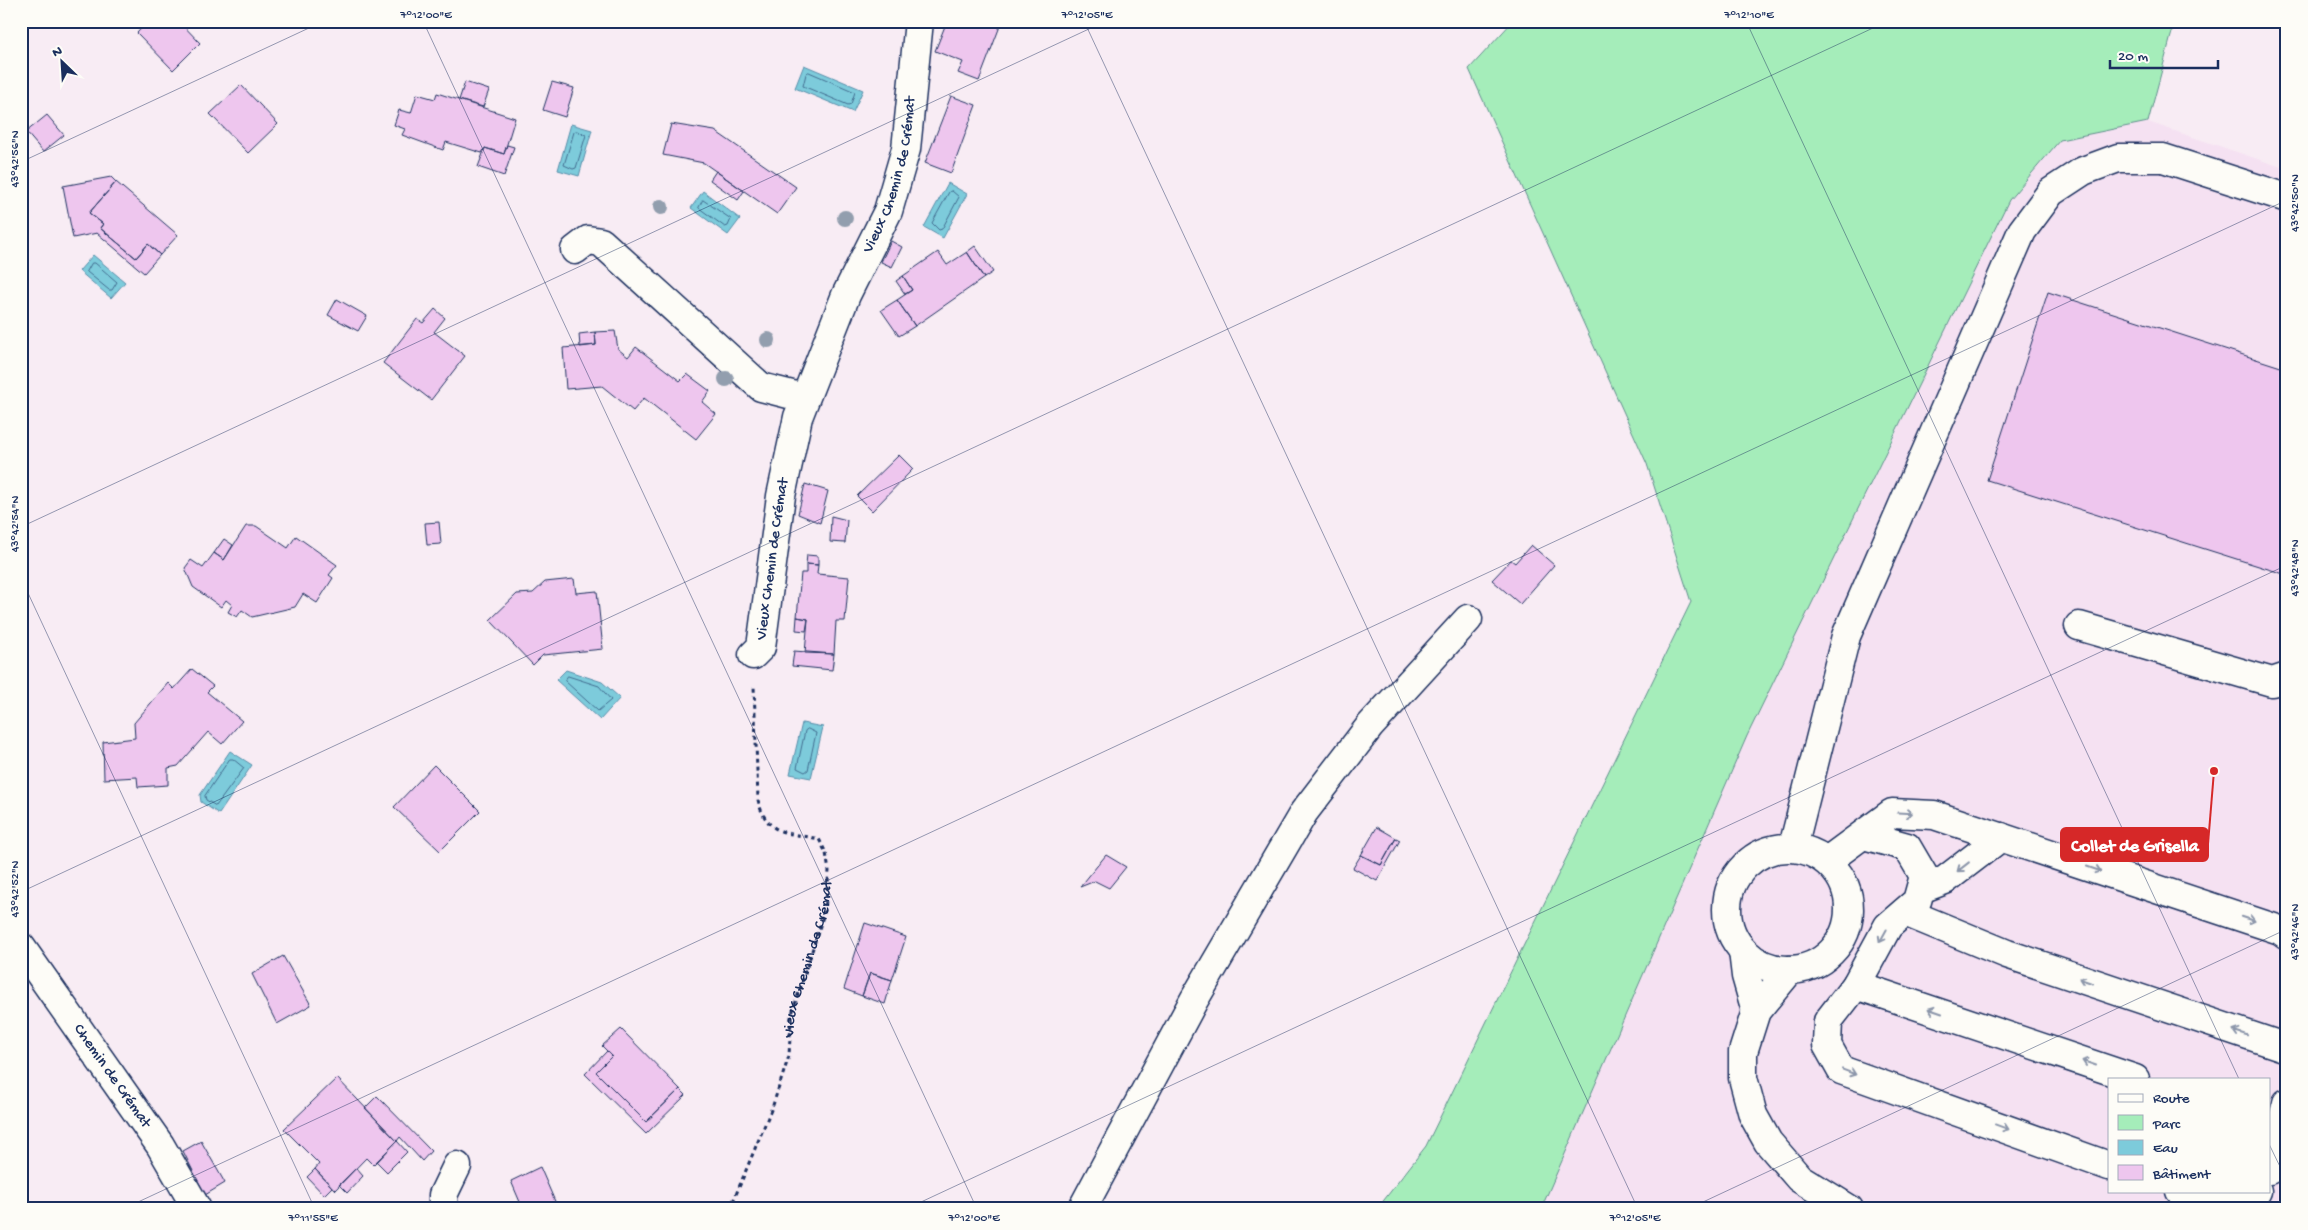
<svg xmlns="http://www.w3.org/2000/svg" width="2308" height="1230" font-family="'Gochi Hand',sans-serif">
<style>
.built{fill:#f5e1f2;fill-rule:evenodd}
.green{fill:#a5edba;stroke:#608e8c}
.water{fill:#7dcbdb;stroke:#568da9}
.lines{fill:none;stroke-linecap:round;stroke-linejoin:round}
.shore{stroke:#426d90;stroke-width:1}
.building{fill:#eec6ee;stroke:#1b2f5e}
.minor-casing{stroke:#1b2f5e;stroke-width:31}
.path{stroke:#1b2f5e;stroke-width:3;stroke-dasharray:4 4;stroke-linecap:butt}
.minor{stroke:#fdfcf7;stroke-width:28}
.tree{fill:#929eae}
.oneway{stroke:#8c96aa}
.ticks{fill:none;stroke:#1b2f5e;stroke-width:1;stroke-opacity:0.45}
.labels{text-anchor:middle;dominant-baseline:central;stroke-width:4.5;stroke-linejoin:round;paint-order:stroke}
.street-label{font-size:16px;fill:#1b2f5e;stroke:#fdfcf7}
.leader{fill:none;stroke:#d62828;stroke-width:2}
.callout-dot{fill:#d62828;stroke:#fdfcf7;stroke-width:2}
.callout{fill:#d62828;stroke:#d62828;stroke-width:2}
.callout-label{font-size:18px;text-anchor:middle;font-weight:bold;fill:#fff}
.neatline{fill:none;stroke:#1b2f5e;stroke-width:2}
.ticks-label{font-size:12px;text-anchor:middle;fill:#1b2f5e}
</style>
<rect width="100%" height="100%" fill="#f8ecf4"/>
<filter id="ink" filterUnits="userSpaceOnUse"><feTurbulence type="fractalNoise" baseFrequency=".02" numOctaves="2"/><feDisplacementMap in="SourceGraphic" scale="10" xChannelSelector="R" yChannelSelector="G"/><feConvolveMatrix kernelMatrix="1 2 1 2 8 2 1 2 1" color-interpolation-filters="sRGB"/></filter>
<g filter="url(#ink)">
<path class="built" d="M2148 122 2287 169V1209H1541L1747 736 2009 200 2060 140ZM2109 1079H2269V1191H2109Z"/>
<path class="green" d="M1513 21H2175L2148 122 2060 140 2009 200 1747 736 1541 1209H1377L1426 1146 1691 602 1647 464 1469 69Z"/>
<path class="water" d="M804 65 863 90 853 112 795 88Z
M571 124 592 130 579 176 558 170Z
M948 183 967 194 943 238 924 227Z
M703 191 740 219 728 235 691 208Z
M93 255 125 282 111 298 79 271Z
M566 670 602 682 620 698 600 720 556 680Z
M802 723 823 727 811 778 790 774Z
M230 751 252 765 219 814 201 802 200 795Z"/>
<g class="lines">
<path class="shore" d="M809 72 855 92 851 104 848 105 803 86 806 74Z
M577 131 586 135 576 168 573 169 564 165 574 132Z
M952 191 959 197 942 229 939 230 932 223 949 192Z
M703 200 731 219 728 226 725 227 699 208Z
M92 263H95L117 282 112 290H109L87 272Z
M568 676 599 686 611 700 598 711 565 681Z
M808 729 816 733 808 770 805 772 797 768 805 731Z
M230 759H233L244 768 216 806 206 800 205 796Z"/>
</g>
<path class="building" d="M148 21H179L200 43 173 70 137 33Z
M947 21H1002L979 81 958 73 963 62 935 51Z
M465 82 489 90 483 107 459 100Z
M552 82 574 88 565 117 543 110Z
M241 85 278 124 248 153 210 114Z
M437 93 515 118 504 154 485 148 482 153 446 142 443 150 402 135 405 129 394 125 399 110 411 113 417 94 435 99Z
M951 96 976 105 951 173 925 163Z
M47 115 64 135 43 152 26 132Z
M671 124 715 131 796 187 777 214 704 163 663 155Z
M507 145 514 147 504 176 478 167 485 148 504 154Z
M716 171 744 191 738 200 710 180Z
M111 177 116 182 89 213 103 224 100 228 136 258 148 244 160 255 144 273 97 233 73 238 63 186Z
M116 182 178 235 160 255 148 244 136 258 100 228 103 224 89 213Z
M891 241 902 247 892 267 881 262Z
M975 246 993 272 984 278 967 252Z
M938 252 947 265 967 252 984 278 915 326 897 300 912 290 903 276Z
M903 276 912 290 905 294 896 281Z
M2048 292 2287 369V575L1987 480Z
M337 299 367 316 358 331 328 315Z
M897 300 915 326 899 336 881 310Z
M435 309 445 318 434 332 465 356 431 400 383 363 417 319 423 323Z
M615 331 618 349 628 357 636 347 680 381 687 374 710 391 702 402 716 414 696 439 644 398 633 411 602 386 566 389 563 348 596 345 595 332Z
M595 332 596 345 580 347 579 334Z
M899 455 913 469 872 511 857 496Z
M805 484 828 491 820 523 798 514Z
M831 516 847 520 845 543 830 542Z
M439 522 441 544 427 545 425 523Z
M246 526H256L288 548 296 536 337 565 329 575 333 578 317 603 303 594 295 607 252 617 242 610 237 617 228 612 232 605 226 600 221 607 193 587 185 568 191 560 203 568 214 553 224 560Z
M224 539 233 545 224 560 214 553Z
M1531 545 1554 565 1520 604 1492 580 1511 560 1515 563Z
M807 555 818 556V565L806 564Z
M806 564 818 565 817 574 849 577 845 621H836L834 654 805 653 808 619 797 617 801 573H806Z
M574 579 576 593 597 591 603 649 543 655 533 665 490 620 517 594 533 593 545 582Z
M797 617 808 619 806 631 796 630Z
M794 651 834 654 832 670 792 666Z
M192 669 213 686 207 692 242 721 222 744 208 732 178 766 168 768V785L138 787 137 777 104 779 103 742 135 738 134 723 168 683 174 689Z
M434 765 480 811 440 851 394 807Z
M1377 827 1396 838 1381 865 1361 855Z
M1396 838 1400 840 1377 881 1353 868 1361 855 1381 865Z
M1106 855 1126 867 1109 888 1095 881 1080 887Z
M865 923 906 937 892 980 870 973 862 996 844 989Z
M283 956 311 1005 277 1024 252 974Z
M870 973 892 980 885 1004 862 996Z
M621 1029 680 1089 646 1122 596 1072 612 1056 602 1046Z
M607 1051 612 1056 596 1072 646 1122 680 1089 686 1095 646 1134 585 1074Z
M337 1078 397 1141 373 1165 366 1158 335 1190 315 1169 319 1164 284 1129Z
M377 1096 431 1151 422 1161 400 1137 397 1141 365 1108Z
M201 1141 225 1183 205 1195 183 1151Z
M397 1141 407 1152 387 1172 377 1162Z
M540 1167 557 1206 551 1209H523L511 1181Z
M356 1168 363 1176 347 1193 339 1185Z
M315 1169 332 1187 324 1195 307 1177Z"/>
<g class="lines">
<g class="minor-casing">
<g id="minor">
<path d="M575 250 588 240 601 242 761 387 804 398"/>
<path d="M2079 626 2272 682 2287 677"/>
<path id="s2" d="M753 655 761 647 781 496 798 417 846 295 888 211 906 149 919 21"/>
<path d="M1864 835 1907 847 1924 876 1917 901 1888 926 1856 985 1828 1021 1827 1045 1841 1070 2109 1166"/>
<path d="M1793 847 1846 636 2022 231 2051 192 2083 171 2118 158H2163L2287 198"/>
<circle cx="1788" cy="909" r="61"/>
<path d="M1827 861 1892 813 1934 815 2280 930 2287 935"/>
<path d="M1921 889 1945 880 2001 837"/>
<path d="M1905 912 2007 954 2287 1048"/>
<path id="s3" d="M21 947 160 1145 197 1209"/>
<path d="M1743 951 1746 976 1756 1011"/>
<path d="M1790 970 1756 1011 1743 1052V1078L1753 1115 1768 1142 1799 1178 1849 1209"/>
<path d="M1856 985 2135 1079"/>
<path d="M2269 1170 2287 1103"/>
<path d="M2180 1191 2222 1206 2253 1198 2257 1191"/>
<path d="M443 1209V1195L457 1166"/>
<path d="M1082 1209 1194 1000 1304 812 1370 726 1468 619"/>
</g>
</g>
<path class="path" id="s1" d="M730 1209 773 1105 789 1056 791 1017 825 910 829 871 826 853 819 839C786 832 767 836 758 800L754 686"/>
<use href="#minor" class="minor"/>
</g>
<g class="tree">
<circle cx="661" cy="207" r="8"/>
<circle cx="845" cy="218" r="8"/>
<circle cx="768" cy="340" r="8"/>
<circle cx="726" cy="379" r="8"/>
</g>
<defs><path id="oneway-shaft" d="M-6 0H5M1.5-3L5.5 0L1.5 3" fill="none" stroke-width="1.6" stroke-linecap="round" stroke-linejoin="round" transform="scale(1.25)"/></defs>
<g class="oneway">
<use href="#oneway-shaft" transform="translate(1905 813) rotate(3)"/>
<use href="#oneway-shaft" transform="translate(1963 867) rotate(142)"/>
<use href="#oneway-shaft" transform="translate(2094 869) rotate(19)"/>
<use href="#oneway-shaft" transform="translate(2248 919) rotate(18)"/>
<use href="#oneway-shaft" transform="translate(1883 936) rotate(119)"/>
<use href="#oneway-shaft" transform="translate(2086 981) rotate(-161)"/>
<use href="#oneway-shaft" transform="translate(1935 1011) rotate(-161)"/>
<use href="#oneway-shaft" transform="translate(2240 1033) rotate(-162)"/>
<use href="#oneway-shaft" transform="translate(2089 1063) rotate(-161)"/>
<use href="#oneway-shaft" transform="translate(1849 1072) rotate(21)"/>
<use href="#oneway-shaft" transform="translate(2002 1127) rotate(20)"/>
</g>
</g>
<path class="ticks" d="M423 21 977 1209M1084 21 1638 1209M1746 21 2239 1079M21 162 324 21M21 527 1106 21M21 578 315 1209M21 892 1888 21M2269 1144 2287 1181M123 1209 2287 200M906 1209 2287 565M1688 1209 2287 929"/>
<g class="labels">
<g class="street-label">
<text stroke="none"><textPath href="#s2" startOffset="505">Vieux Chemin de Crémat</textPath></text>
<text stroke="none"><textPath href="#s2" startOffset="100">Vieux Chemin de Crémat</textPath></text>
<text stroke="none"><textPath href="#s1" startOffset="264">Vieux Chemin de Crémat</textPath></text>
<text stroke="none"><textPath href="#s3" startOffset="158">Chemin de Crémat</textPath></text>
</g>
</g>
<path class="leader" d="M2214 771L2208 844"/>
<circle class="callout-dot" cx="2214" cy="771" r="5"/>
<rect class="callout" x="2061" y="828" width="147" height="33" rx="5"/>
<g class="callout-label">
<text x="2135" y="851">Collet de Grisella</text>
</g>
<rect width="2308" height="1230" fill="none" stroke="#fdfcf7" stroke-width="55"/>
<rect x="2108" y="1078" width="162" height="115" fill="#fdfcf7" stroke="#a3aaba"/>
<rect x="2118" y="1094" width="25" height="8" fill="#fdfcf7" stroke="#a3aaba"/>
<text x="2153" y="1102" font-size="15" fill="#1b2f5e">Route</text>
<rect x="2118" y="1115" width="25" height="15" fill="#a5edba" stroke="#a3aaba"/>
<text x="2153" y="1128" font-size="15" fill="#1b2f5e">Parc</text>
<rect x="2118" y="1140" width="25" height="15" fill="#7dcbdb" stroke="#a3aaba"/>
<text x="2153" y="1152" font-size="15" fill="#1b2f5e">Eau</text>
<rect x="2118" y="1165" width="25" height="15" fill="#eec6ee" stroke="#a3aaba"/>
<text x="2153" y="1178" font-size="15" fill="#1b2f5e">Bâtiment</text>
<g transform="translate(62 62) rotate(335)" stroke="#fdfcf7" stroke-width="4" paint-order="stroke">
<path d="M0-4L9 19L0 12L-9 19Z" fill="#1b2f5e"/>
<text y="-8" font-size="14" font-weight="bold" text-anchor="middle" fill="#1b2f5e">N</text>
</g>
<path d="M2110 60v8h108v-8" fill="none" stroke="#1b2f5e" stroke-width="2.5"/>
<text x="2118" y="60" font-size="15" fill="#1b2f5e" stroke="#fdfcf7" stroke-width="4" paint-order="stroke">20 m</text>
<rect x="28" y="28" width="2252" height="1174" class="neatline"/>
<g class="ticks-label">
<text x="426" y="18">7°12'00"E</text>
<text x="1087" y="18">7°12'05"E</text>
<text x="1749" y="18">7°12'10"E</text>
<text transform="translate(14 159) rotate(-90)" y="4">43°42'56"N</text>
<text transform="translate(2294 203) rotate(-90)" y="4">43°42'50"N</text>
<text transform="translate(14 524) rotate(-90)" y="4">43°42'54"N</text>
<text transform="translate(2294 568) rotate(-90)" y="4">43°42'48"N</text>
<text transform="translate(14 889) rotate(-90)" y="4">43°42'52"N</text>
<text transform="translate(2294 932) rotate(-90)" y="4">43°42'46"N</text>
<text x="313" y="1221">7°11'55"E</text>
<text x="974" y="1221">7°12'00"E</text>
<text x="1635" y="1221">7°12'05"E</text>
</g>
</svg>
